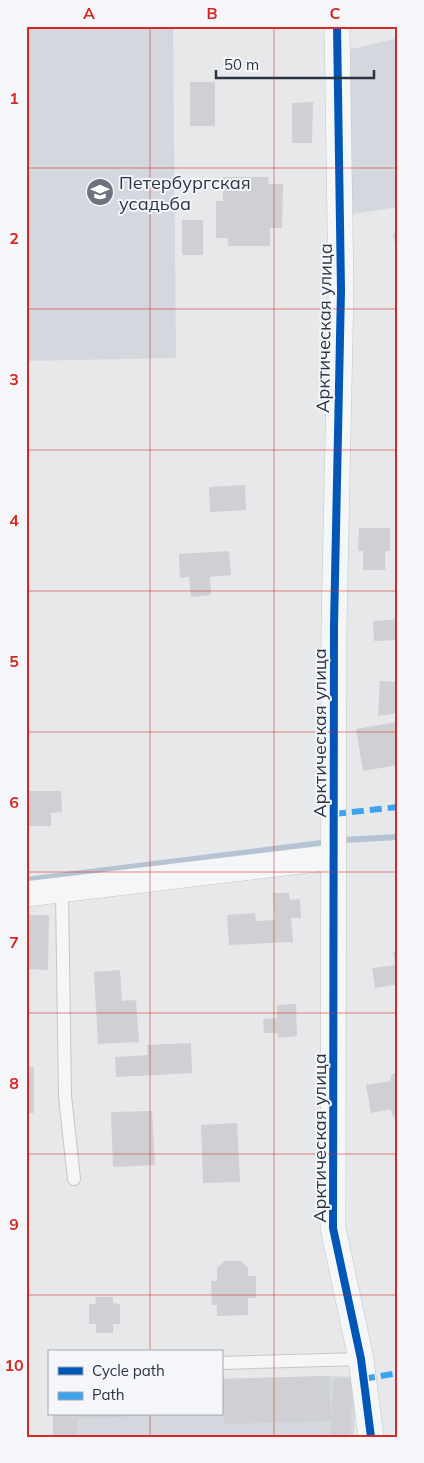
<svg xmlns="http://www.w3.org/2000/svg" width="424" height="1463" font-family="Mulish,sans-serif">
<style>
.built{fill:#d4d7dd}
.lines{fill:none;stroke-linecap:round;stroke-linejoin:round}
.stream{stroke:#b4c4d5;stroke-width:6}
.building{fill:#ced0d3}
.lane-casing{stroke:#c4c6c8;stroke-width:14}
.street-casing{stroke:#c4c6c8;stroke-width:26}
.lane{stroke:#f5f6f7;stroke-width:12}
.street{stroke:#f5f6f7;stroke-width:25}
.quiet{stroke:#3ea3ec;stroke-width:6;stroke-dasharray:12 6;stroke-linecap:butt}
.cycleway-casing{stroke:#f4f6f9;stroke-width:11}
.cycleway{stroke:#0057b8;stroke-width:8}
.grid{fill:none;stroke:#d62828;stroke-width:1;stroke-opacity:0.55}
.labels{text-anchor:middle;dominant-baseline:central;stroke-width:4;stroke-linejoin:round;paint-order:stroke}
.poi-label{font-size:18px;fill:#2b3445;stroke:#f4f6f9;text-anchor:start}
.street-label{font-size:18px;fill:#2b3445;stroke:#f4f6f9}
.neatline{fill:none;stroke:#d62828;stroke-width:2}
.grid-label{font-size:16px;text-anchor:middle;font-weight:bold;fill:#d62828}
</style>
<rect width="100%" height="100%" fill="#e6e8ea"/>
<path class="built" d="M26 26H173L176 358 26 361Z
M398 38V207L352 214 348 50Z
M329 1376 356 1377 354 1437H53V1414H221V1379Z"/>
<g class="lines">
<path class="stream" d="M342 840 398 837
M26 880 321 843"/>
</g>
<path class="building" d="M190 82H215V126H190Z
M313 102 312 143H292V103Z
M223 177H269L268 184H283L282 228H270V246H228V238H216V201H223Z
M182 220H203V255H182Z
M393 233H398V258H397Z
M245 485 246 510 210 512 209 487Z
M359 528H390V551H385V570H363V551H358Z
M229 551 231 575 210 577 211 595 191 597 189 577 180 578 179 554Z
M398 619V640L374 641 373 621Z
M380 681 398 682V713L378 716Z
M398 722V765L363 771 356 729Z
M26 791H61L62 812 51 813V826H26Z
M273 893H289L290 900 300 899 301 918H291L293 942 229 945 227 915 255 913 256 921 275 920Z
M26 915H49L48 970 26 969Z
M398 951V984L375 988 372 968 395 965 393 952Z
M120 970 122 1001 136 1000 139 1042 98 1044 94 972Z
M296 1004 297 1036 278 1038V1033H264L263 1019 277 1018V1005Z
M191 1043 192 1073 116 1077 115 1057 148 1055 147 1045Z
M26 1067H34V1113H26Z
M398 1073V1119L393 1117 391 1109 371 1113 366 1085 390 1081 392 1074Z
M152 1111 155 1165 113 1167 111 1112Z
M237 1123 240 1182 203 1183 201 1125Z
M225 1261H241L248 1268V1276H256V1298H248V1315L217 1316V1305H212L211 1281H217V1268Z
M95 1297H113V1303L120 1304V1324H113V1333H96V1324H89V1304H96Z
M329 1376 331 1421 224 1424V1414H221V1379Z
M334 1378 353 1379 350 1437H330Z
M53 1414H152V1416L77 1418V1437H53Z"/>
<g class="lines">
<g class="lane-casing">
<path id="lane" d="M62 891 65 1096 74 1179
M221 1363 361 1359"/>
</g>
<g class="street-casing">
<path id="street" d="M337 26 341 290 334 626 333 1228 361 1359 371 1437
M26 894 334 857"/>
</g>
<use href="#lane" class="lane"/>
<use href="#street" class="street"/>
<path class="quiet" d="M334 814 398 807
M363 1379 398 1373"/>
<g class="cycleway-casing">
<path id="cycleway" d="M337 26 341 290 334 626 333 1228 361 1359 371 1437"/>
</g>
<use href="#cycleway" class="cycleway"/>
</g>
<path class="grid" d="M150 26V1352M274 26V1437M26 168H398M26 309H398M26 450H398M26 591H398M26 732H398M26 872H398M26 1013H398M26 1154H398M26 1295H398M150 1414V1437"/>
<defs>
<g id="university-disc" transform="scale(1.4375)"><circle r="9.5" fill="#6c737f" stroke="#f4f6f9"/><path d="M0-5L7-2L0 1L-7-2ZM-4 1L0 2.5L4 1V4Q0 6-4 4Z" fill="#fff"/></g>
</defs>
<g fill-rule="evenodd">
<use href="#university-disc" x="100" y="192"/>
</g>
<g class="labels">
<g class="poi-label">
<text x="119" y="182">Петербургская<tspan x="119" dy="21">усадьба</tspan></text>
</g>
<g class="street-label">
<text transform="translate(324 328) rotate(-89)">Арктическая улица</text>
<text transform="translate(319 733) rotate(-90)">Арктическая улица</text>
<text transform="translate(319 1138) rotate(-90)">Арктическая улица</text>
</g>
</g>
<rect width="424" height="1463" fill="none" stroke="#f4f6f9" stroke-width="55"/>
<rect x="48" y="1350" width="175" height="65" fill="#f4f6f9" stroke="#a4a8b1"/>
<rect x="58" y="1367" width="25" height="8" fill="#0057b8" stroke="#a4a8b1"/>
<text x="92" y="1376" font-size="15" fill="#2b3445">Cycle path</text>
<rect x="58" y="1392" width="25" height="8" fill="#3ea3ec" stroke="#a4a8b1"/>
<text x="92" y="1400" font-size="15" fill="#2b3445">Path</text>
<path d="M216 70v8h158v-8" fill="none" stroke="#2b3445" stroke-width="2.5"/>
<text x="224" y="70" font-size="15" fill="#2b3445" stroke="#f4f6f9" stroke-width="4" paint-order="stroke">50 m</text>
<rect x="28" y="28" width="368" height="1408" class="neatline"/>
<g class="grid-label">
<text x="89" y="19">A</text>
<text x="212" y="19">B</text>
<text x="335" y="19">C</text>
<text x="14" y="104">1</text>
<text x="14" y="244">2</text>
<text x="14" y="385">3</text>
<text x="14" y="526">4</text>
<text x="14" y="667">5</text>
<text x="14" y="808">6</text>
<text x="14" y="948">7</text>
<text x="14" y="1089">8</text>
<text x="14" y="1230">9</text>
<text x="14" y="1371">10</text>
</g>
</svg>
